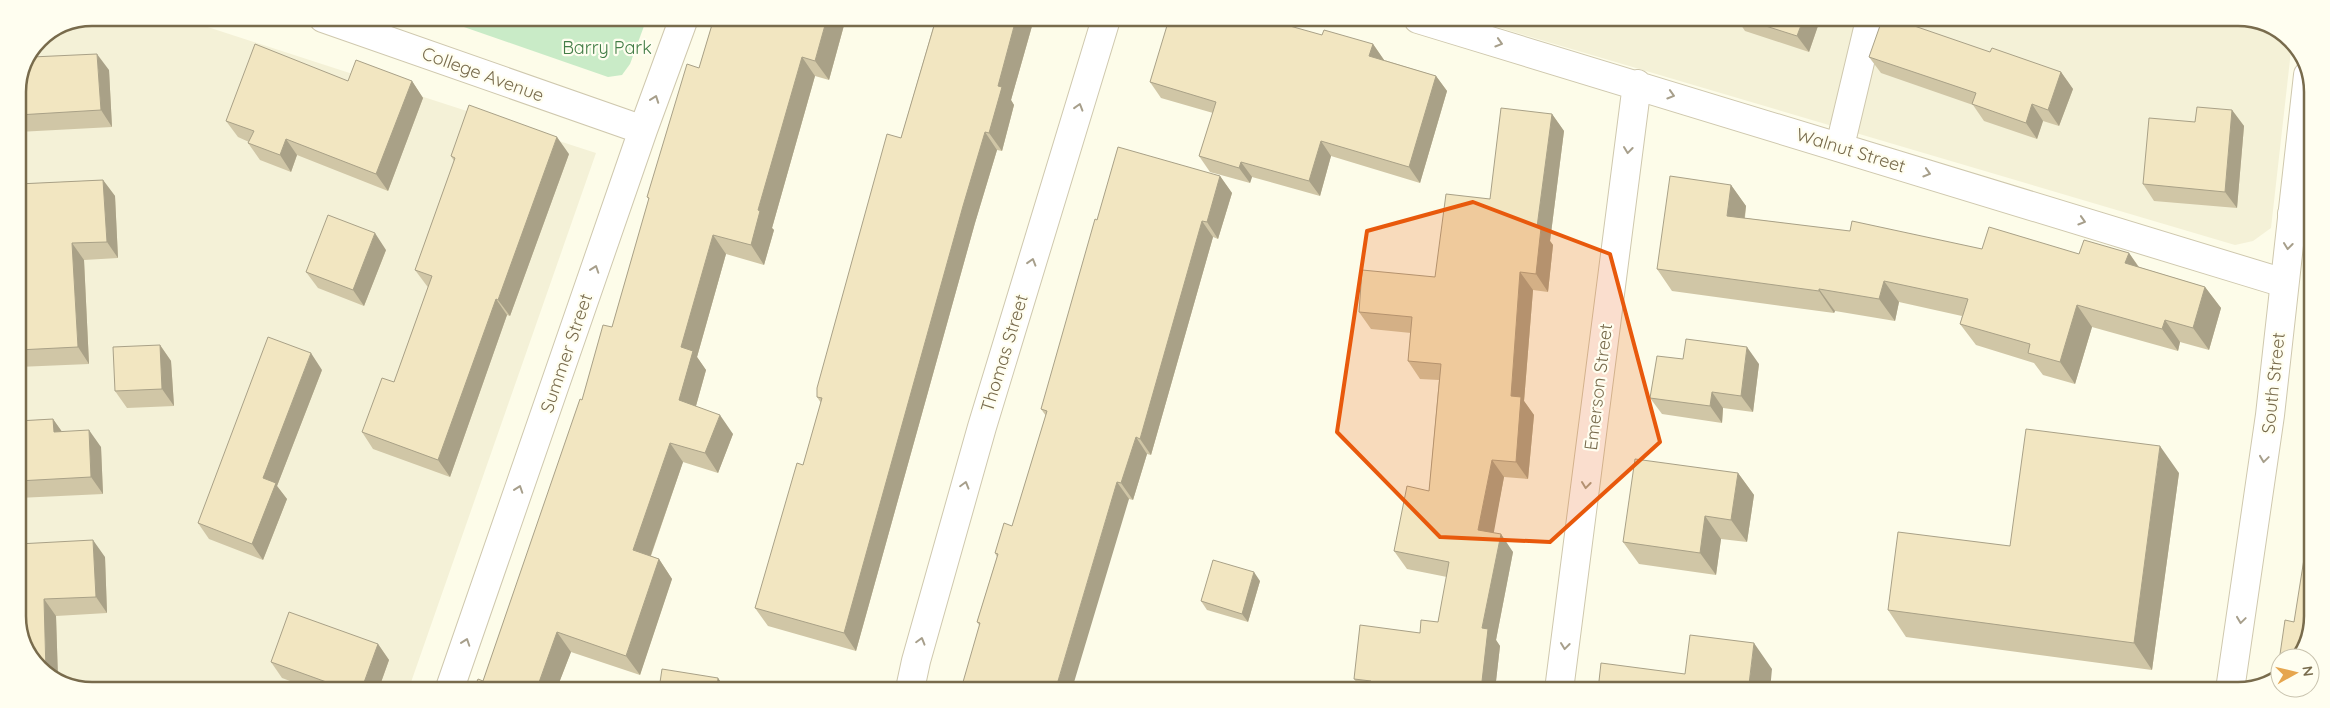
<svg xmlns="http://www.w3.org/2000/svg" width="2330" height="708" font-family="Quicksand,sans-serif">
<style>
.residential{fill:#f4f1d7}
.green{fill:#c9ebc7}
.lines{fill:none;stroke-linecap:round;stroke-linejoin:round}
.minor-casing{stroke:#cfc8ae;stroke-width:30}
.tertiary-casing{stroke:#cfc8ae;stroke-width:30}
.minor{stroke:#fff;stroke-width:28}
.tertiary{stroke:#fff;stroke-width:28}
.wall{fill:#d0c6a6}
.shaded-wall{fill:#a9a187}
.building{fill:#f2e6c1;stroke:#a9a187}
.oneway{stroke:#a79f8b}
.marked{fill:#e8590c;fill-opacity:0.2;stroke:#e8590c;stroke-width:4;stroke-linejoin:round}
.labels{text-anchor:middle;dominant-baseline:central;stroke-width:4.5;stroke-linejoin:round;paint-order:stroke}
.park-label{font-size:18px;fill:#437d47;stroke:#fffef0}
.street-label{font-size:18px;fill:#786b4c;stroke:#fffef0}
.rim{fill:none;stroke:#786b4c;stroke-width:2.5}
</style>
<rect width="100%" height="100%" fill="#fdfce9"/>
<path class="residential" d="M92 18H180L596 153 409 688H72L36 665 18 621V92L39 39Z
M1470 19 2258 20 2292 42 2271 228 2253 241 2235 245Z"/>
<path class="green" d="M438 18H647L630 64 622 75 608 77Z"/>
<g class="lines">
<g class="minor-casing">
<path id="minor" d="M1418 19 2284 283
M1840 146 1870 20
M2292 214 2312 216
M910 689 916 661 982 427 1106 19
M1559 690 1637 84"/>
</g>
<g class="tertiary-casing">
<path id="tertiary" d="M323 18 643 130
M450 688 643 130 684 18
M2230 690 2270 415 2308 75"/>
</g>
<use href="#minor" class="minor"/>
<use href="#tertiary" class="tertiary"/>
</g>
<path class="wall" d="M714 18H846L829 80 815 76 772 228 774 230 764 265 726 254 697 357 706 370 696 406 733 434 718 473 683 462 651 556 659 559 672 579 640 675 571 652 557 688H474L483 681 582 400 612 327 649 200 647 197 699 68Z
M926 18 1034 19 1011 100 1014 105 1002 151 997 150 975 223 856 651 768 626 755 608 803 465 821 403 817 397 901 138 935 21Z
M1737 19 1820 20 1809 52 1745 31Z
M1322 35 1373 44 1384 60 1436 76 1447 91 1420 183 1331 156 1320 196 1252 177 1250 183 1210 172 1199 156 1213 113 1161 98 1150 82Z
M1990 52 2061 72 2073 89 2059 126 2043 121 2037 139 1984 121 1973 105 1881 73 1869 57Z
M109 70 112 127 18 132V92Z
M348 81H412L423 98 388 191 297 155 291 172 260 160 248 143 249 142 238 137 226 121Z
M2232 110 2244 126 2237 208 2154 201 2143 184 2195 122Z
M1552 114 1564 131 1550 241 1553 245 1548 292 1533 290 1524 401 1534 415 1528 479 1504 477 1493 533 1513 552 1496 640 1500 646 1495 690 1362 689 1354 679 1420 633 1438 622 1447 577 1407 569 1394 551 1429 491 1439 380 1420 379 1408 361 1411 333 1371 329 1359 312 1435 277Z
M569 154 510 316 507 315 450 477 373 449 362 432 394 382 428 287 427 286 415 270 454 161 451 156Z
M1220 176 1232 193 1218 239 1213 237 1151 455 1147 454 1133 500 1129 499 979 625 977 622 997 557 995 553 1012 526 1046 416 1041 409Z
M103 180 115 196 118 258 84 260 89 364 18 367V184Z
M1731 185 1746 206 1745 218 1982 249 2079 254 2129 253 2139 267 2205 287 2221 308 2209 350 2180 342 2178 351 2092 327 2075 384 2043 375 2034 363 1976 345 1960 324 1962 316 1899 302 1895 321 1835 311 1834 313 1672 291 1657 269Z
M386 250 364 306 318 288 306 272Z
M160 345 171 361 174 406 127 408 115 391Z
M1683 359 1759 364 1753 412 1723 408 1722 423 1662 414 1650 398Z
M322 370 277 486 287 499 263 560 209 539 198 523Z
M53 419 62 432 101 447 103 494 18 498V421Z
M1738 473 1754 495 1747 542 1721 539 1716 575 1639 564 1623 542Z
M2179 473 2152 670 1906 637 1888 610 2010 546Z
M18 544 105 557 107 613 56 616 58 679Z
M1260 581 1248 622 1207 610 1201 601Z
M378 644 389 660 379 688H309L282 678 271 662Z"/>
<path class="shaded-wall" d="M827 18H846L829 80 815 61Z
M1016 19H1034L1011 100 1014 105 1002 151 989 133 998 86Z
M1803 20H1820L1809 52 1797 36Z
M1373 44 1384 60 1380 72 1369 56Z
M97 54 109 70 112 127 101 110Z
M802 57 815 76 772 228 774 230 764 265 751 245 758 210Z
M2061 72 2073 89 2059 126 2048 110Z
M1436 76 1447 91 1420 183 1409 167Z
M412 81 423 98 388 191 376 174Z
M2032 104 2043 121 2037 139 2026 123Z
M2232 110 2244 126 2237 208 2225 192Z
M1552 114 1564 131 1550 241 1553 245 1548 292 1536 274 1537 227Z
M985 132 997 150 975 223 856 651 844 633 963 206Z
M557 137 569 154 510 316 498 300Z
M286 139 297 155 291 172 280 155Z
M1321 141 1331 156 1320 196 1309 181Z
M1241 162 1252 177 1250 183 1239 168Z
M1220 176 1232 193 1218 239 1207 222Z
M103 180 115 196 118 258 107 242Z
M1731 185 1746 206 1742 237 1727 216Z
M1202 221 1213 237 1151 455 1140 439Z
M375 233 386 250 364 306 353 290Z
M713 235 726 254 697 357 706 370 692 420 679 400 681 347Z
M72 243 84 260 89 364 78 347Z
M2129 253 2144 275 2125 263Z
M1520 272 1533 290 1524 401 1534 415 1528 479 1516 462 1511 396Z
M1884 281 1899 302 1895 321 1879 299Z
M2205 287 2221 308 2209 350 2193 328Z
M1819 289 1835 311 1834 313 1819 291Z
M496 299 507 315 450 477 438 460Z
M2077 305 2092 327 2075 384 2060 362Z
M2165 320 2180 342 2178 351 2162 329Z
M160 345 171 361 174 406 162 389Z
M1747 347 1759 364 1753 412 1741 396Z
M311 353 322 370 277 486 287 499 263 560 252 544 263 478Z
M1712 392 1723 408 1722 423 1710 406Z
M720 415 733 434 718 473 705 453Z
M53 419 65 436 54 432Z
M89 430 101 447 103 494 91 477Z
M1136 437 1147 454 1133 500 1121 483Z
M670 443 683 462 646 569 633 550Z
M2160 446 2179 473 2152 670 2134 643Z
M1492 460 1504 477 1491 548 1478 530Z
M1738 473 1754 495 1747 542 1731 520Z
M1117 482 1129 499 1072 689H1062L1058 681Z
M1705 516 1721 539 1716 575 1700 553Z
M1501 534 1513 552 1496 640 1500 646 1495 690H1481L1482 628Z
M93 540 105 557 107 613 96 597Z
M659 559 672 579 640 675 626 656Z
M1254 572 1260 581 1248 622 1242 614Z
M44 599 56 616 58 679 46 672Z
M557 632 571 652 557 688H537Z
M1754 643 1772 669 1770 690 1749 684Z
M378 644 389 660 379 688H362Z
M718 678 726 689H717Z"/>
<path class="building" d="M714 18H827L815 61 802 57 758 210 760 211 751 245 713 235 681 347 693 351 679 400 720 415 705 453 670 443 633 550 659 559 626 656 557 632 537 688H474L478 679 483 681 580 399 582 400 603 325 612 327 649 198 647 197 687 64 699 68Z
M936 19H1016L998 86 1002 87 989 133 985 132 963 206 844 633 755 608 797 463 803 465 822 398 817 397V388L887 134 901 138Z
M1169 19H1265L1322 35 1324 30 1373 44 1369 56 1436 76 1409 167 1321 141 1309 181 1241 162 1239 168 1199 156 1216 102 1150 82Z
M1747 20H1803L1797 36Z
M1882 20H1897L1990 52 1992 48 2061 72 2048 110 2032 104 2026 123 1972 104 1976 93 1869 57Z
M255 44 348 81 356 60 412 81 376 174 286 139 280 155 248 143 254 131 226 121Z
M97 54 101 110 18 115V92L32 57Z
M469 105 557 137 498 300 496 299 438 460 362 432 382 378 394 382 432 276 415 270 455 158 451 156Z
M2197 107 2232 110 2225 192 2143 184 2149 118 2195 122Z
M1501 108 1552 114 1537 227 1541 228 1536 274 1520 272 1511 396 1521 397 1516 462 1492 460 1478 530 1501 534 1482 628 1488 629 1481 690 1369 689 1371 681 1354 679 1360 625 1420 633 1421 620 1438 622 1449 562 1394 551 1407 486 1429 491 1441 364 1408 361 1412 317 1359 312 1362 270 1435 277 1446 194 1490 199Z
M1118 147 1220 176 1207 222 1202 221 1140 439 1136 437 1121 483 1117 482 1058 681 1064 682 1062 689H961L980 623 977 622 998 554 995 553 1004 523 1012 526 1047 411 1041 409 1095 219 1097 220Z
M1670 176 1731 185 1727 216 1850 231 1852 221 1982 249 1989 227 2079 254 2084 240 2129 253 2125 263 2205 287 2193 328 2165 320 2162 329 2077 305 2060 362 2028 353 2030 344 1960 324 1968 299 1884 281 1879 299 1819 289V291L1657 269Z
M103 180 107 242 72 243 78 347 18 350V184Z
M328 215 375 233 353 290 306 272Z
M268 337 311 353 263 478 276 483 252 544 198 523Z
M1686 339 1747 347 1741 396 1712 392 1710 406 1650 398 1657 356 1683 359Z
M160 345 162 389 115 391 113 347Z
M53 419 54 432 89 430 91 477 18 481V421Z
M2026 429 2160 446 2134 643 1888 610 1898 532 2010 546Z
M1635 459 1738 473 1731 520 1705 516 1700 553 1623 542Z
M2310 521V636L2295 658H2280V675H2277L2285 620 2294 622Z
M93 540 96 597 44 599 46 672 36 665 18 621V544Z
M1213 560 1254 572 1242 614 1201 601Z
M289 612 378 644 362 688H343L271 662Z
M1690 635 1754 643 1749 684 1787 688V690H1598L1601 663 1685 674Z
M662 669 718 678 717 689H659Z"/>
<defs><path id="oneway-chevron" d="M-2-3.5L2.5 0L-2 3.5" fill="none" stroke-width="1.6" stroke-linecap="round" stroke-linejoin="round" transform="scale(1.25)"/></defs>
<g class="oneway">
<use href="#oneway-chevron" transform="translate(1499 43) rotate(17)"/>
<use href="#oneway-chevron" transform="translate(1671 95) rotate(17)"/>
<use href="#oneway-chevron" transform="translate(655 99) rotate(-70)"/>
<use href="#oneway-chevron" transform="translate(1079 107) rotate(-73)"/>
<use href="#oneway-chevron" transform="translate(1628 150) rotate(97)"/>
<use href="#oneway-chevron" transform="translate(1927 173) rotate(17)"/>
<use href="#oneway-chevron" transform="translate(2082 221) rotate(17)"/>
<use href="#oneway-chevron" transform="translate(2288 246) rotate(97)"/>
<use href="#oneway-chevron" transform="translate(1032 262) rotate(-73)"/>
<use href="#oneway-chevron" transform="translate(595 269) rotate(-71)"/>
<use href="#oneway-chevron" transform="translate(2264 459) rotate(98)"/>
<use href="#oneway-chevron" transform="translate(965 485) rotate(-74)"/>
<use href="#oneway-chevron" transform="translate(1586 485) rotate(97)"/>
<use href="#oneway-chevron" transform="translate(519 489) rotate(-71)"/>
<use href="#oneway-chevron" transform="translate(2241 620) rotate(98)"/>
<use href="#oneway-chevron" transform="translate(921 641) rotate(-74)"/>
<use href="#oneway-chevron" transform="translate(466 642) rotate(-71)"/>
<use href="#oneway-chevron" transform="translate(1565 646) rotate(97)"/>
</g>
<path class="marked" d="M1473 202 1610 254 1660 442 1550 542 1440 537 1337 432 1367 231Z"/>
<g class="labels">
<g class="park-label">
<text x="607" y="47">Barry Park</text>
</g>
<g class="street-label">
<text transform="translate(483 74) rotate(20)">College Avenue</text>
<text transform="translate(1851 150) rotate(17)">Walnut Street</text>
<text transform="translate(566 353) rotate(-71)">Summer Street</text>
<text transform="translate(1004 353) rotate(-73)">Thomas Street</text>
<text transform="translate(2273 383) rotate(-84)">South Street</text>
<text transform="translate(1598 387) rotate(-83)">Emerson Street</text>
</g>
</g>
<path d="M0 0H2330V708H0ZM92 26H2238A66 66 0 0 1 2304 92V616A66 66 0 0 1 2238 682H92A66 66 0 0 1 26 616V92A66 66 0 0 1 92 26Z" fill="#fffef0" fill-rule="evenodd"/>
<path class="rim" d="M92 26H2238A66 66 0 0 1 2304 92V616A66 66 0 0 1 2238 682H92A66 66 0 0 1 26 616V92A66 66 0 0 1 92 26Z"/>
<g transform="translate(2295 673) rotate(82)"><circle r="24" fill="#fffef0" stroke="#c9c3ae"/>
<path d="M0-4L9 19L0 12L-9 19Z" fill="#e6a64f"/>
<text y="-8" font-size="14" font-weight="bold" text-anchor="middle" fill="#786b4c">N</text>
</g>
</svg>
